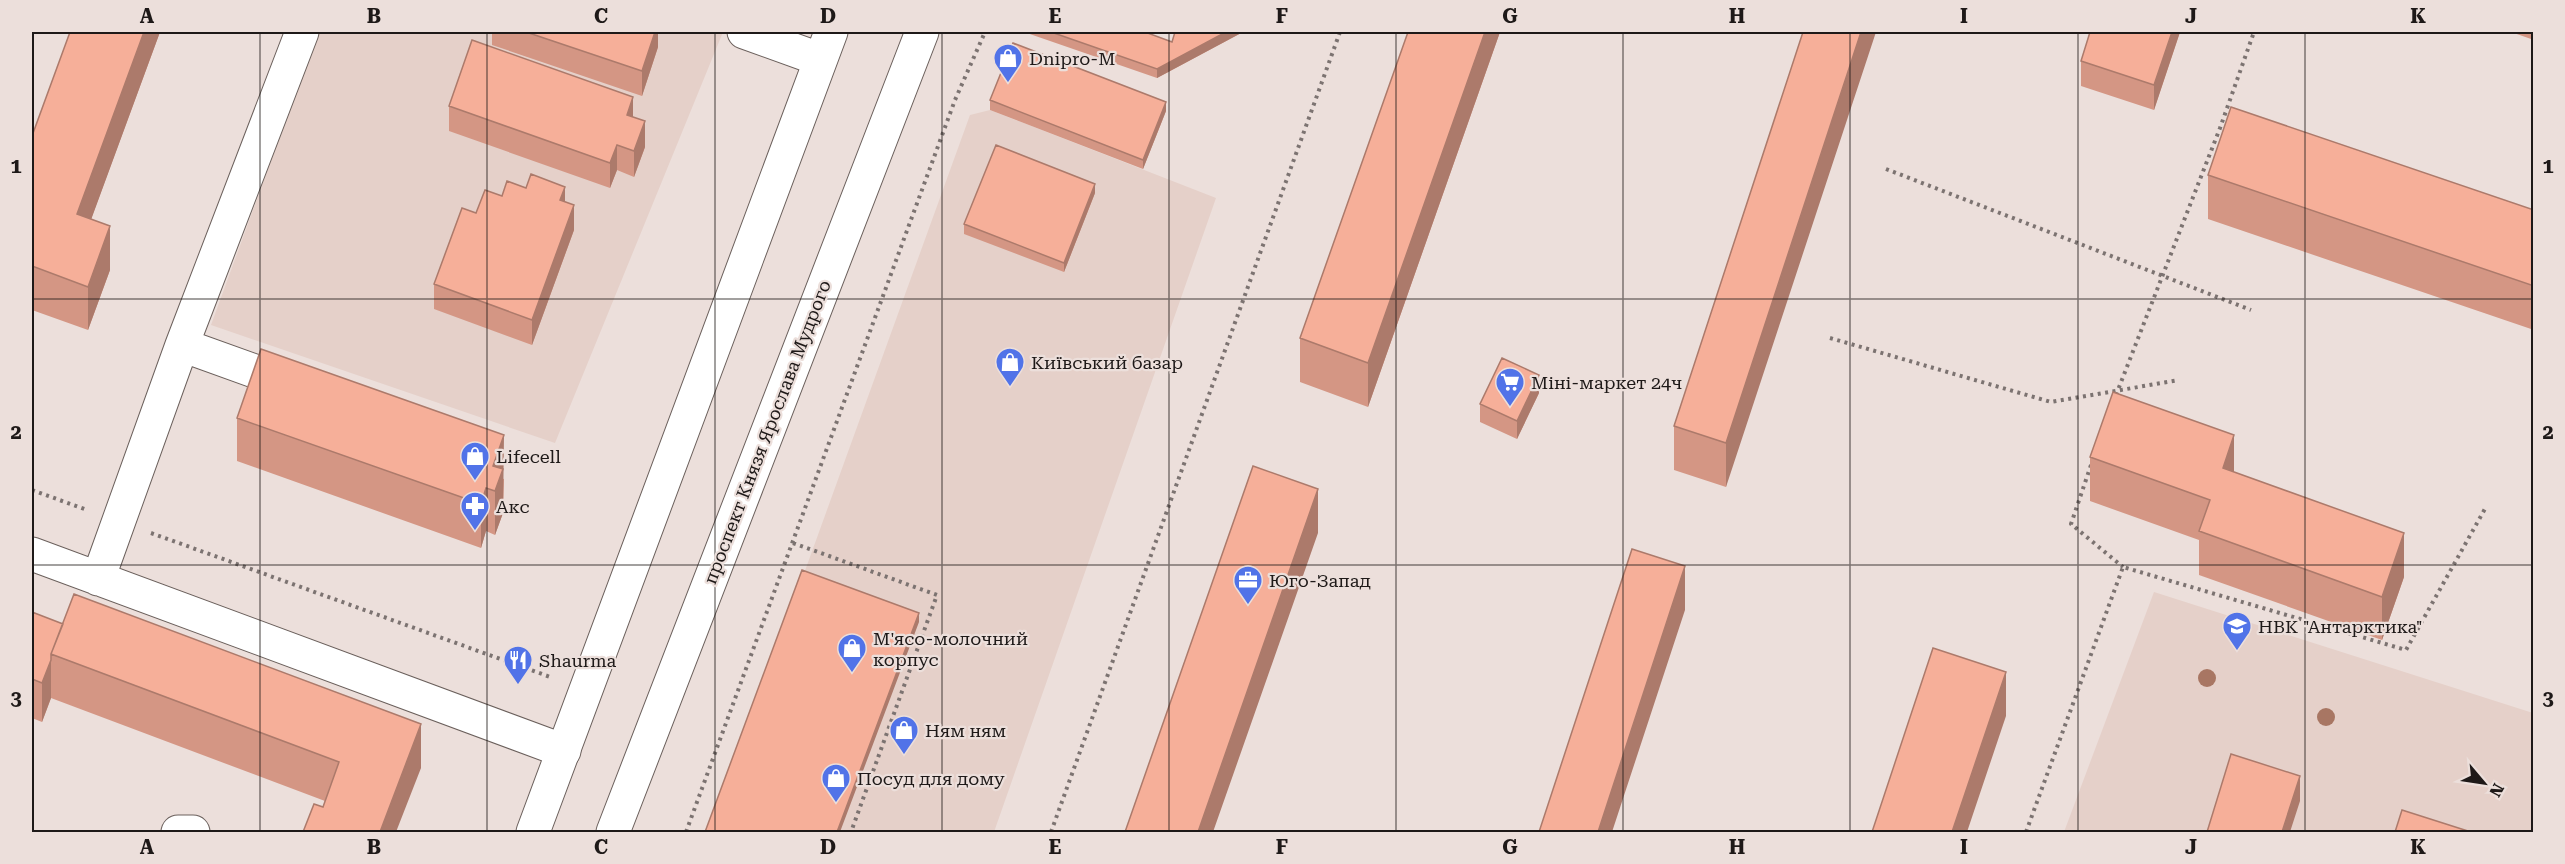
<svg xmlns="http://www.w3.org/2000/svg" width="2565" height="864" font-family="'Roboto Serif',serif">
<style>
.built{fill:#e5d0c9}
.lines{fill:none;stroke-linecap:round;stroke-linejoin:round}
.minor-casing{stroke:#6b605c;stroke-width:35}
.major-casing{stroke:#6b605c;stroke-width:35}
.path{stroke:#7c7371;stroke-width:4;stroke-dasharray:3 4.5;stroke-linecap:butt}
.minor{stroke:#fff;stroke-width:33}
.major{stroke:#fff;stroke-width:33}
.tree{fill:#a87663}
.wall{fill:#d49684}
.shaded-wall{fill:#ac7a6b}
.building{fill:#f6af99;stroke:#ac7a6b;stroke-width:1.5}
.grid{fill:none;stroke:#1e1918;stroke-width:1.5;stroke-opacity:0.55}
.labels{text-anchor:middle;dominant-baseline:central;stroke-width:4.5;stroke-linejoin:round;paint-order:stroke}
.poi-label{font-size:18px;fill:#1e1918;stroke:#ecdfdb;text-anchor:start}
.street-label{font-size:18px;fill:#1e1918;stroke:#ecdfdb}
.neatline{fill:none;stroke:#1e1918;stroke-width:2}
.grid-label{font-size:20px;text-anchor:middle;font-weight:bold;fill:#1e1918}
</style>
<rect width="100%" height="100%" fill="#ecdfdb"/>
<path class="built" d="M318 32H723L555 443 211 325Z
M990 110 1216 198 994 832H840L802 579 970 115Z
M2154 592 2533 713V832H2064Z"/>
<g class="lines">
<g class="minor-casing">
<path id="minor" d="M744 32 819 59
M182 345 296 386
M32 554 564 751
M98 579 182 345 302 32
M178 832H193"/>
</g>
<g class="major-casing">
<path id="major" d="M533 832 831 32
M613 832 922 32"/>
</g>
<path class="path" d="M1886 169 2251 310
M1830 338 2051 402 2179 380
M2116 395 2220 128 2254 32
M2091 465 2071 524 2123 567
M32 490 87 510
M151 533 553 678
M793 543 937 595 851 832
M686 832 955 100 985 32
M1051 832 1340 32
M2026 832 2123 567 2406 650 2486 507"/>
<use href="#minor" class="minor"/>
<use href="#major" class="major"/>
</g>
<g class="tree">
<circle cx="2207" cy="678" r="9"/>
<circle cx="2326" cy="717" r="9"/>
</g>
<path class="wall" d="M160 32 91 219 110 270 88 330 32 310V136Z
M492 32H658V47L642 96 492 45Z
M1024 32H1145L1172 42 1175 32H1243L1157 78Z
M1408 32H1500L1368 407 1300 382V338Z
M1803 32 1726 487 1674 470V426Z
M2090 32H2180L2154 110 2081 86V61Z
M2511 32H2534V40Z
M990 100 1166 111 1143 169 990 110Z
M449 106 633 117 645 147 634 177 617 170 610 188 449 131Z
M2208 175 2534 210V330L2208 219Z
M526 188 565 202 574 230 532 345 434 309V284L476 213 502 196Z
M1095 193 1064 272 964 234V224Z
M1539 393 1517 439 1480 422V404Z
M237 418 504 479 503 513 495 535 486 531 481 548 237 461Z
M2090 457 2234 472 2404 577 2382 640 2199 575V540L2090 501Z
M32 612 421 768 323 807 325 801 51 698 42 722 32 718Z"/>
<path class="shaded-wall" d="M144 32H160L77 258V214Z
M655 32H658V47L642 96V71Z
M1226 32H1243L1157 78V69Z
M1485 32H1500L1368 407V363Z
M1861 32H1876L1726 487V443Z
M2172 32H2180L2154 110V85Z
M633 97V123L627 115Z
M1166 102V111L1143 169V160Z
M645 121V147L634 177V151Z
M617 145V170L610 188V163Z
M1095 184V193L1064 272V263Z
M565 187V212L560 200Z
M574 205V230L532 345V320Z
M110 226V270L88 330V287Z
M1539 375V393L1517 439V421Z
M504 435 503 513 495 535V491L493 466Z
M2234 435V478L2223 468Z
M486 488V531L481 548V504Z
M1318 489V533L1213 832H1198Z
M2404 533V577L2382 640V597Z
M1685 566V610L1612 832H1598Z
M919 613V622L840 832H837Z
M51 660V698L42 722V683Z
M2006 672V716L1967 832H1952Z
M421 724V768L396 832H380Z
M2300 776V801L2290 832H2282Z"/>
<path class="building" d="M70 32H144L77 214 110 226 88 287 32 266V136Z
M526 32H655L642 71Z
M1051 32H1145L1172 42 1175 32H1226L1157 69Z
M1408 32H1485L1368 363 1300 338Z
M1803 32H1861L1726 443 1674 426Z
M2090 32H2172L2154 85 2081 61Z
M472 40 633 97 627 115 645 121 634 151 617 145 610 163 449 106Z
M1013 43 1166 102 1143 160 990 100Z
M2231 107 2534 210V286L2208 175Z
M996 145 1095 184 1064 263 964 224Z
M531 174 565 187 560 200 574 205 532 320 434 284 462 208 476 213 485 190 502 196 507 181 526 188Z
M261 349 504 435 493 466 503 469 495 491 486 488 481 504 237 418Z
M1502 358 1539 375 1517 421 1480 404Z
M2113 392 2234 435 2223 468 2404 533 2382 597 2199 531 2210 500 2090 457Z
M1253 466 1318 489 1198 832H1125Z
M1632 549 1685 566 1598 832H1539Z
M802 570 919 613 837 832H705Z
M74 594 421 724 380 832H303L314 804 323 807 339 762 51 654Z
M32 612 63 624 51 654V660L42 683 32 679Z
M1933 648 2006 672 1952 832H1872Z
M2231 754 2300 776 2282 832H2207Z
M2402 810 2471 832H2395Z"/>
<path class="grid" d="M260 32V832M487 32V832M715 32V832M942 32V832M1169 32V832M1396 32V832M1623 32V832M1850 32V832M2078 32V832M2305 32V832M32 299H2534M32 565H2534"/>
<defs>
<g id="shop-pin" transform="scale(1.5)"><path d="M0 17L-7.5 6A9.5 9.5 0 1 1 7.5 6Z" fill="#5173e8" stroke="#ecdfdb"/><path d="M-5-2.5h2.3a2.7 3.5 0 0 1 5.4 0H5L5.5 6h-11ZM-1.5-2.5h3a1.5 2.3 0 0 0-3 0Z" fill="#fff"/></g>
<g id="supermarket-pin" transform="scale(1.5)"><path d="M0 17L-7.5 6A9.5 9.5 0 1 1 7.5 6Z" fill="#5173e8" stroke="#ecdfdb"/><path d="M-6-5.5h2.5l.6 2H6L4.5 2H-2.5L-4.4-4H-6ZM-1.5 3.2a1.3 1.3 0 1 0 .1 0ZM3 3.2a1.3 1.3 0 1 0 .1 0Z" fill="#fff"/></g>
<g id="pharmacy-pin" transform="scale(1.5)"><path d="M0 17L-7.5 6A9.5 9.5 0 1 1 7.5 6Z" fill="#5173e8" stroke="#ecdfdb"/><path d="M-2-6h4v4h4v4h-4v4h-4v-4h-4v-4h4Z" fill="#fff"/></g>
<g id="office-pin" transform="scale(1.5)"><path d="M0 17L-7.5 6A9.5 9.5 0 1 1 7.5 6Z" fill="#5173e8" stroke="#ecdfdb"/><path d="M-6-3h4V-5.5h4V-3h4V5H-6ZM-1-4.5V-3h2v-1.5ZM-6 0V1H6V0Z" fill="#fff"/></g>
<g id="school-pin" transform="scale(1.5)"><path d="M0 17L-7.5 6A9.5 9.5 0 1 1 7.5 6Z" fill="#5173e8" stroke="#ecdfdb"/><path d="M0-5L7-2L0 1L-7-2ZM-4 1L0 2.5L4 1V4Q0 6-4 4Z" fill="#fff"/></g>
<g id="restaurant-pin" transform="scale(1.5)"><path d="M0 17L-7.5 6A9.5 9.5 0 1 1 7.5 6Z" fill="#5173e8" stroke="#ecdfdb"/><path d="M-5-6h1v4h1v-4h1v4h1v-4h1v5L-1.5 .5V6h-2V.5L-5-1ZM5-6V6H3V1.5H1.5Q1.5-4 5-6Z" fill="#fff"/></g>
</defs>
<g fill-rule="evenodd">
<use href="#shop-pin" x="1008" y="58"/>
<use href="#shop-pin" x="1010" y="362"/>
<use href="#supermarket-pin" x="1510" y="382"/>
<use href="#shop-pin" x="475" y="456"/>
<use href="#pharmacy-pin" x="475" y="506"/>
<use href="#office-pin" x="1248" y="580"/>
<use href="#school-pin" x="2237" y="626"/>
<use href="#shop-pin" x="852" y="648"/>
<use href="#restaurant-pin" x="518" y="660"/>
<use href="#shop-pin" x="904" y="730"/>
<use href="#shop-pin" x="836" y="778"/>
</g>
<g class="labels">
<g class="poi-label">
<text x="1029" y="58">Dnipro-M</text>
<text x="1031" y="362">Київський базар</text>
<text x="1531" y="382">Міні-маркет 24ч</text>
<text x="496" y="456">Lifecell</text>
<text x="496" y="506">Акс</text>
<text x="1269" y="580">Юго-Запад</text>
<text x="2258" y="626">НВК "Антарктика"</text>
<text x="873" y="638">М'ясо-молочний<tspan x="873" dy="21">корпус</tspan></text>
<text x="539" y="660">Shaurma</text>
<text x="925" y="730">Ням ням</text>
<text x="857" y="778">Посуд для дому</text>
</g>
<g class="street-label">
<text transform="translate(767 432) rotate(-69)">проспект Князя Ярослава Мудрого</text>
</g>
</g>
<rect width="2565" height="864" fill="none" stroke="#ecdfdb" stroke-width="66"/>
<g transform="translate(2484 783) rotate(119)" stroke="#ecdfdb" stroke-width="4.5" paint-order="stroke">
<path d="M0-4.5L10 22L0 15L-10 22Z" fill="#1e1918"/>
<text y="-9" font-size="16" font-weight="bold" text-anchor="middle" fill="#1e1918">N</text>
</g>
<rect x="33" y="33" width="2499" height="798" class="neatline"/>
<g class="grid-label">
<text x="147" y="23">A</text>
<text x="374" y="23">B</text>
<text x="601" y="23">C</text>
<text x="828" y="23">D</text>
<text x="1055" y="23">E</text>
<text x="1282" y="23">F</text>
<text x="1510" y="23">G</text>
<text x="1737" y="23">H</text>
<text x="1964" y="23">I</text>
<text x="2191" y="23">J</text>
<text x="2418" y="23">K</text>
<text x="16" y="173">1</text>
<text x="2548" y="173">1</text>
<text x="16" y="439">2</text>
<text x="2548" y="439">2</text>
<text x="16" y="705">3</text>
<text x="2548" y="705">3</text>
<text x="147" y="854">A</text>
<text x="374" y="854">B</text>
<text x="601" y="854">C</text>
<text x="828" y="854">D</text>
<text x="1055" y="854">E</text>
<text x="1282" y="854">F</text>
<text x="1510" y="854">G</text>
<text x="1737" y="854">H</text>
<text x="1964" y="854">I</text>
<text x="2191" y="854">J</text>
<text x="2418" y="854">K</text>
</g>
</svg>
